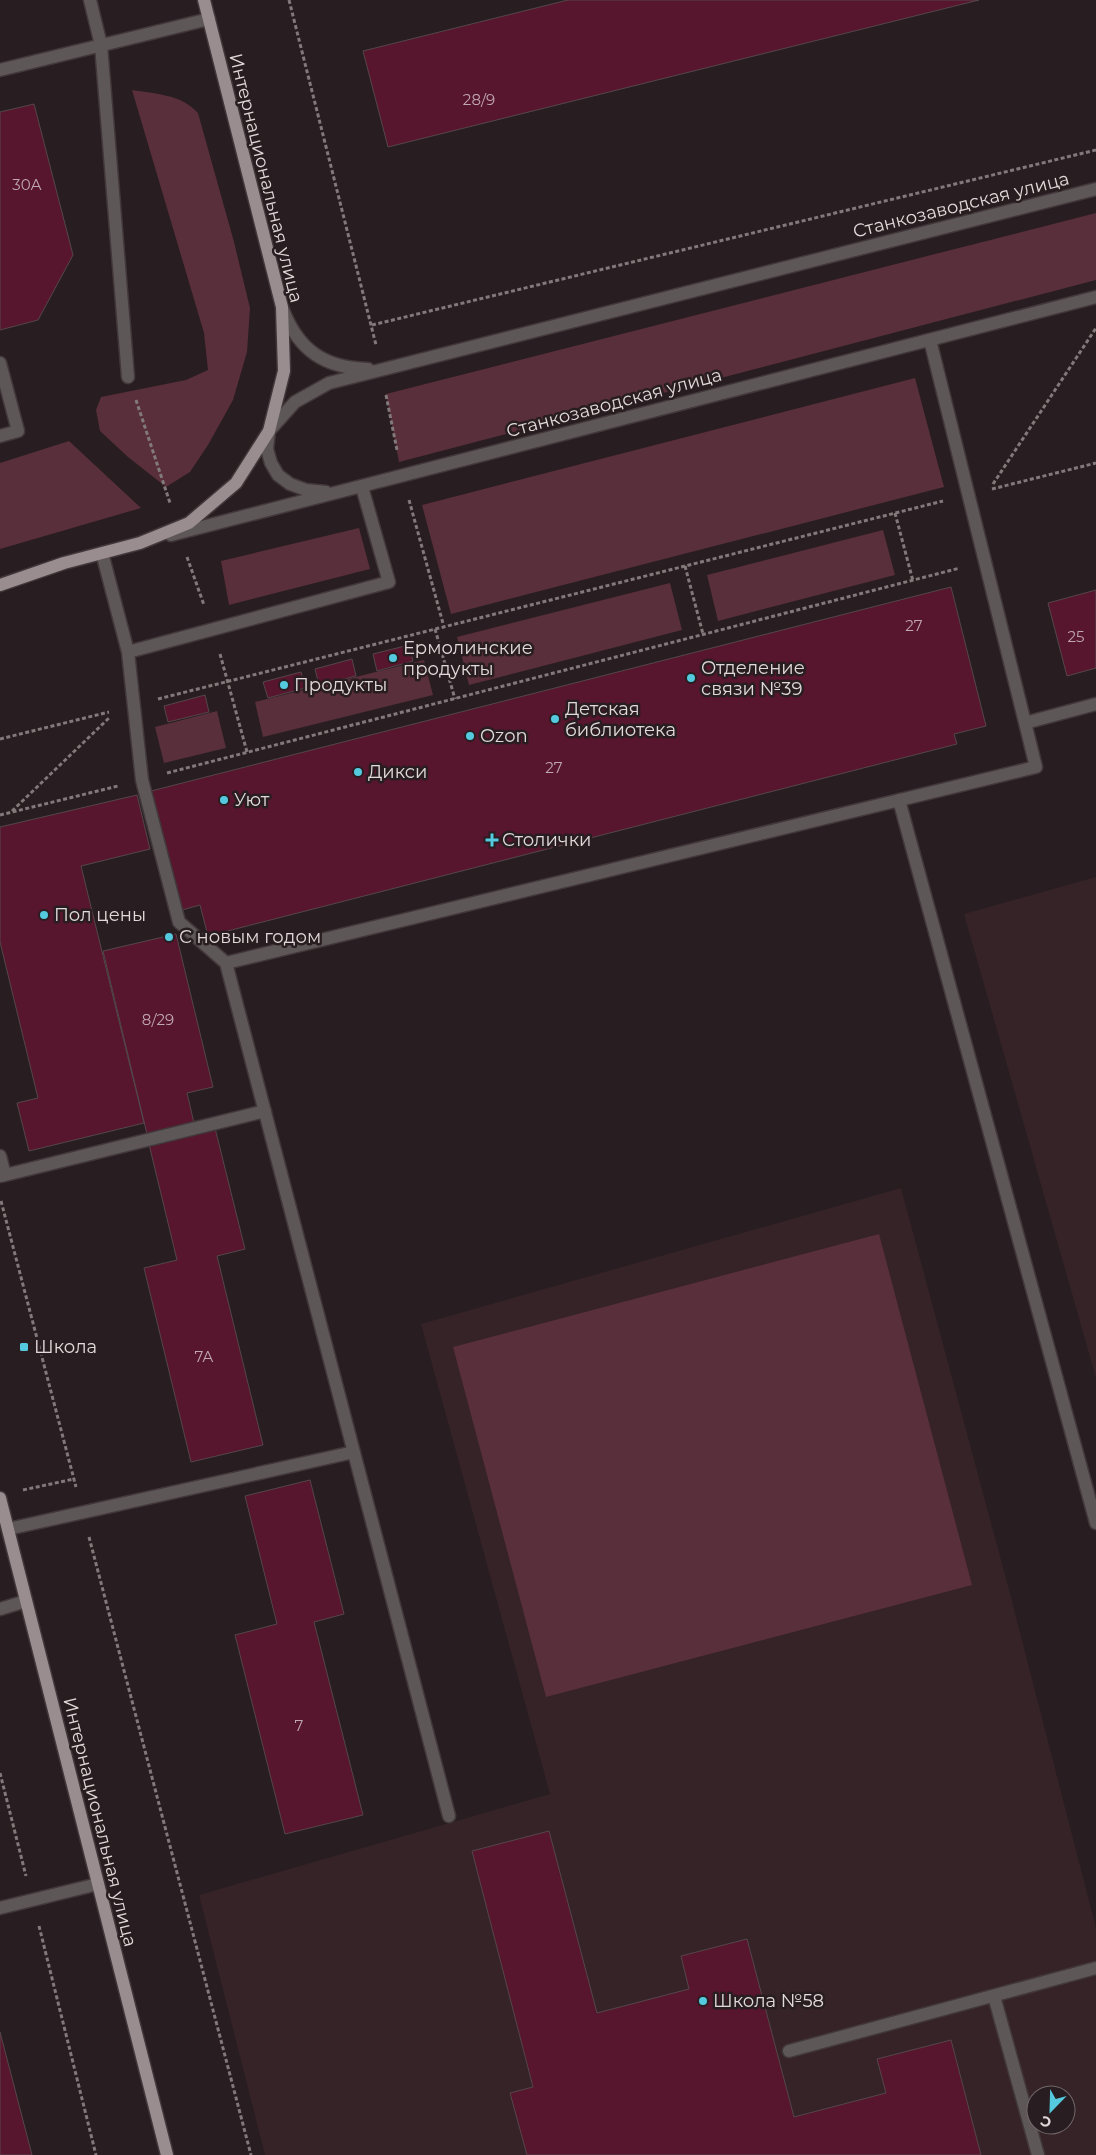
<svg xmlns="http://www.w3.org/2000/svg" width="1096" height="2155" font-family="Montserrat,sans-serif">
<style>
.built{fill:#352328;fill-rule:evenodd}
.green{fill:#582f3b}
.building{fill:#58152e;stroke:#54474a}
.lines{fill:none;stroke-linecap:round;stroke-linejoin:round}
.minor-casing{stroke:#42373a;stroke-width:15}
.major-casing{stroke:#42373a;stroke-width:15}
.path{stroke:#82797b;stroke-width:3;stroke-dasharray:4 2.5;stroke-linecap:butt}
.minor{stroke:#5d5758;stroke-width:12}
.major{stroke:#998d90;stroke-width:12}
.poi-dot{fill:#55cadf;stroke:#281d20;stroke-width:2}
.labels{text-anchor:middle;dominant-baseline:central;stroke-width:5;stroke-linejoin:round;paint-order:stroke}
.number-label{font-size:15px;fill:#bfa8af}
.street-label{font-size:18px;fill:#e1d9da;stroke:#281d20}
.poi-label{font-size:18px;fill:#e1d9da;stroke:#281d20;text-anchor:start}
</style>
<rect width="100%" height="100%" fill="#281d20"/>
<path class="built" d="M1096 877V1378L964 914Z
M901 1188 1008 1586 1096 1928V2155H265L199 1895 550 1794 421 1324ZM1036 2095H1066V2125H1036Z"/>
<path class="green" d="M132 90C156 94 181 94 198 113L234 242 250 308 247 352 233 400 208 445 190 472 166 487 128 457 100 431 96 410 101 397 186 380 208 370 204 333Z
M1096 213V280L399 462 386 394Z
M915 378 944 487 451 614 422 505Z
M69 441 141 508 0 549V463Z
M359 528 370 569 229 605 221 561Z
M883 530 895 575 718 621 707 575Z
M670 583 682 630 469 685 457 637Z
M424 660 433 695 263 737 255 702Z
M217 711 226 748 164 763 155 727Z
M879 1234 972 1585 546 1697 453 1347Z"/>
<path class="building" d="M568 0H979L388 147 363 51Z
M34 104 73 255 38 320 0 330V112Z
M951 587 986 726 954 734 957 744 208 936 200 905 182 910 151 791Z
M1096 590V668L1067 676 1048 603Z
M409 645 413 661 377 671 373 654Z
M352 659 356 676 319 685 315 669Z
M301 672 305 688 268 698 263 682Z
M205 695 209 712 168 722 164 706Z
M137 795 150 849 81 866 144 1123 29 1151 17 1103 38 1098 0 942V827Z
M176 934 213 1087 187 1093 194 1123 147 1134 103 951Z
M213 1120 245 1249 217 1256 263 1445 191 1462 144 1268 177 1260 147 1136Z
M310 1480 344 1614 314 1622 363 1815 285 1834 235 1635 277 1624 245 1496Z
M549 1831 597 2013 689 1989 681 1956 747 1939 794 2117 886 2093 877 2059 951 2040 981 2155H527L510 2093 533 2087 472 1851Z
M0 2032 32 2155H0Z"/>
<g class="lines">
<g class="minor-casing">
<path id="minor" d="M90 0 101 45 128 377
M0 70 209 19
M283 310C299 351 325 368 368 369
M0 363 18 431 0 436
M326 492 306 490 290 484 278 475 271 463 267 449 269 431 295 402 329 383 1096 189
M171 535 1096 297
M102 553 128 652 142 780 179 922 226 963 449 1816
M128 652 389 582 362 487
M1025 723 1096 704
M899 800 1096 1523
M226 963 1036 767 930 340
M0 1156 5 1175 0 1176
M5 1175 265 1111
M8 1529 354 1452
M0 1609 26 1601
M0 1908 98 1884
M994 1996 1038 2155
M789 2051 1096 1968"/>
</g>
<g class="major-casing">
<path id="major" d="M0 585 64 563 140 543 189 523 236 483 269 431 284 371 282 307 204 0
M0 1498 167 2155"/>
</g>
<path class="path" d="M289 0 376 345
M372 325 1096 150
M386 395 397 450
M136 400 170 503
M993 484 1096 328
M992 489 1096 463
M409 500 444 627
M895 513 913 581
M187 557 204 605
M685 566 703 634
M435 629 455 699
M220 654 247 752
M158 699 943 501
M0 739 109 712
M167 773 960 568
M12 811 109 718
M0 815 118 786
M1 1201 76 1487
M23 1490 74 1479
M89 1537 251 2155
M0 1773 26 1876
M39 1926 96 2155"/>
<use href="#minor" class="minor"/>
<use href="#major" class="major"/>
</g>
<g class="poi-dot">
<circle cx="393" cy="658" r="5"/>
<circle cx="691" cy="678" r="5"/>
<circle cx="284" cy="685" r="5"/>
<circle cx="555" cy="719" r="5"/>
<circle cx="470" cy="736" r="5"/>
<circle cx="358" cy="772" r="5"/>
<circle cx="224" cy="800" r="5"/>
<path d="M489.5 832.5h5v5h5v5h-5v5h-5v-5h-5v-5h5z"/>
<circle cx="44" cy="915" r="5"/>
<circle cx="169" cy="937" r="5"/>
<rect x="19" y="1342" width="10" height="10" rx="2.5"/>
<circle cx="703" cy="2001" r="5"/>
</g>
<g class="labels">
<g class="number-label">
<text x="479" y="99">28/9</text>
<text x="27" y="184">30А</text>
<text x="914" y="625">27</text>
<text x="1076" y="636">25</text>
<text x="554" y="767">27</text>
<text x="158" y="1019">8/29</text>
<text x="204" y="1356">7А</text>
<text x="299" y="1725">7</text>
</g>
<g class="street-label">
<text transform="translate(266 178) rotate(76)">Интернациональная улица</text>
<text transform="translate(961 205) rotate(-14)">Станкозаводская улица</text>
<text transform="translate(614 403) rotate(-15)">Станкозаводская улица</text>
<text transform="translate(100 1822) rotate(76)">Интернациональная улица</text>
</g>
<g class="poi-label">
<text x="403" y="648">Ермолинские<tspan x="403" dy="21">продукты</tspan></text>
<text x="701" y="668">Отделение<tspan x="701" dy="21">связи №39</tspan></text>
<text x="294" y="685">Продукты</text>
<text x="565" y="709">Детская<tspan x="565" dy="21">библиотека</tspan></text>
<text x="480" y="736">Ozon</text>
<text x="368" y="772">Дикси</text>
<text x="234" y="800">Уют</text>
<text x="502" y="840">Столички</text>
<text x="54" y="915">Пол цены</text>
<text x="179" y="937">С новым годом</text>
<text x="34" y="1347">Школа</text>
<text x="713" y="2001">Школа №58</text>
</g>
</g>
<g transform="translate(1051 2110) rotate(203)"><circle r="24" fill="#281d20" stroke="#72686a"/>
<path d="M0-4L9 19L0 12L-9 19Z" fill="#55cadf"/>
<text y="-8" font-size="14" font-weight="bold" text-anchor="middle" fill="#e1d9da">С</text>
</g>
</svg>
